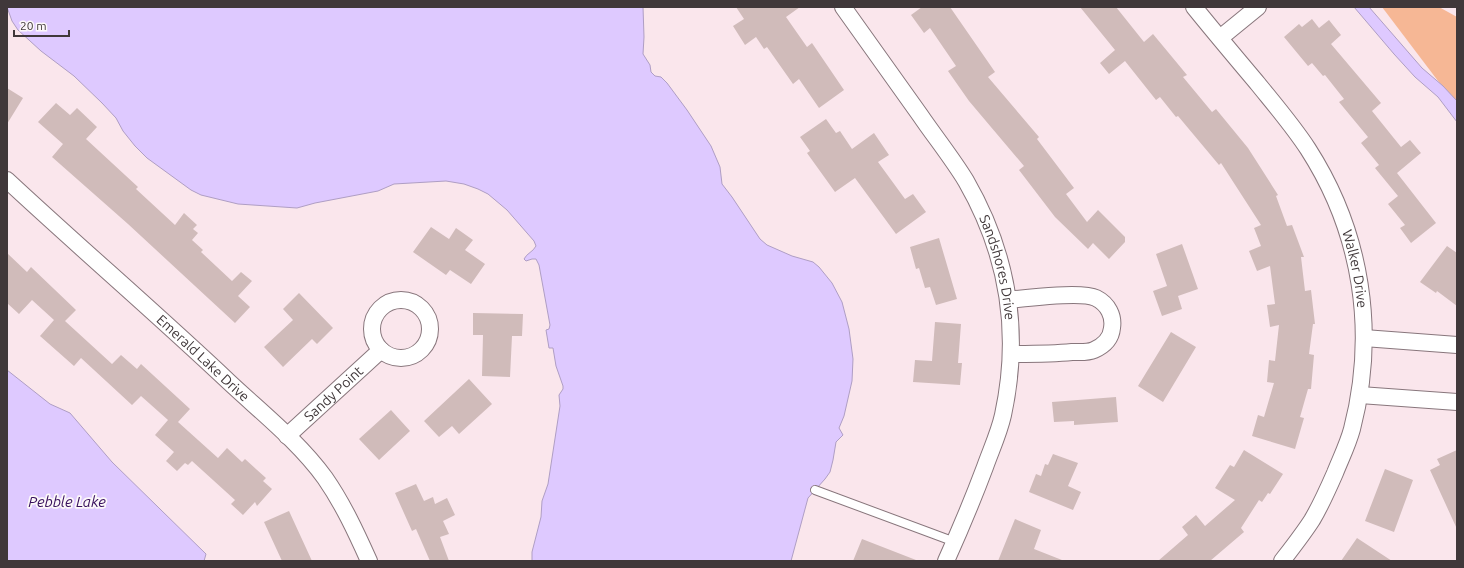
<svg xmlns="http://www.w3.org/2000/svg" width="1464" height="568" font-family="Ubuntu,sans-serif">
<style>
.green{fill:#f6b795}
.water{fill:#dec9ff;stroke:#af9ec4}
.building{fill:#d0bbba}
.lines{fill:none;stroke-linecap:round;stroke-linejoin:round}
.lane-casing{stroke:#88767c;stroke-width:10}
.street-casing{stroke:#88767c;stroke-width:18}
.lane{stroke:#fff;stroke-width:8}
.street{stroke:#fff;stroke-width:16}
.labels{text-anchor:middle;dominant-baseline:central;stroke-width:3.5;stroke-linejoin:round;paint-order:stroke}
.street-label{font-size:14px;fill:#40383a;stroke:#fcf8f9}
.water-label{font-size:15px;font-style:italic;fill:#38105d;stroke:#fcf8f9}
</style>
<rect width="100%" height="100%" fill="#fae6ec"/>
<path class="green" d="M1382 7H1439L1457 17V106Z"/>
<path class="water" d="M7 7H643L644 37 643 54 650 65 651 72 655 76 661 77 667 83 687 110 711 146 720 167 722 184 732 197 760 239 767 245 792 256 813 262 819 267 832 283 842 302 849 329 853 359 852 381 844 416 839 428 843 435 836 442 833 460 830 472 825 479 808 498 791 561H532V552L541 517 542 501 548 484 560 406 559 395 563 389V386L556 366 553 348H549L546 330 549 329 550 325 539 265 536 259H532L526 261 524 259C527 253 533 252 536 246L534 241 507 210 488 194 478 189 464 184 446 181 394 184 378 191 315 203 297 208 238 204 201 195 191 190 147 158 135 146 123 131 116 118 102 103 74 76 41 51 18 30 12 21Z
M1354 7H1369L1422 68 1443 86 1457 101V122L1438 97 1415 77 1394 54Z
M7 370 50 404 70 413 112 462 206 554 204 561H7Z"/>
<path class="building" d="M736 7H800L786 17 807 47 812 43 844 90 819 108 799 79 793 84 767 47 764 49 756 37 745 45 733 26 744 19Z
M922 7H950L995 72 988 77 1039 137 1037 139 1074 188 1066 194 1087 222 1098 210 1125 237V242L1109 259 1093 243 1088 249 1055 217 1019 170 1024 166 969 101 948 71 956 66 930 28 924 33 911 15Z
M1080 7H1116L1144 42 1153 34 1187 75 1183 77 1212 112 1216 109 1248 148 1278 195 1276 196 1287 226 1292 225 1304 257H1301L1305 291 1311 290 1315 324H1313L1309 354 1314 355 1311 389H1308L1300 417 1304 418 1295 449 1252 436 1258 415 1264 417 1274 383 1267 382 1269 360 1275 361 1279 325 1270 327 1267 305 1275 304 1270 266 1257 271 1249 251 1261 246 1254 228 1261 225 1221 163 1219 165 1178 116 1176 117 1160 97 1156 100 1125 61 1109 74 1100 63 1115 50Z
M1312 19 1319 28 1329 20 1341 35 1331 44 1381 103 1372 111 1401 147 1410 140 1421 153 1397 173 1436 223 1411 243 1400 228 1405 225 1388 204 1398 196 1375 168 1379 165 1361 143 1368 137 1339 102 1344 99 1325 75 1323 76 1312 63 1308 66 1284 37 1299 24 1302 27Z
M7 88 23 98 7 124Z
M56 103 70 115 77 108 97 127 86 139 138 187 136 189 175 225 184 213 197 225 193 229 198 233 192 240 203 250 201 252 232 281 241 272 252 281 238 296 250 307 235 323 128 224 52 157 63 144 38 122Z
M826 119 836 133 840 131 852 149 874 133 889 155 878 162 905 199 913 194 926 212 896 234 855 178 835 192 807 153 810 151 800 137Z
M431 227 449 239 456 228 473 240 465 250 485 264 471 284 450 270 446 275 413 252Z
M939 238 957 299 936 305 930 287 925 288 919 268 916 269 910 247Z
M1182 244 1198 289 1178 296 1182 309 1162 316 1153 291 1167 286 1156 254Z
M1447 246 1457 253V306L1437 291 1436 293 1420 282Z
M7 253 27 272 31 267 76 310 65 321 112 364 121 355 137 369 141 364 190 409 178 422 218 458 227 448 242 462 245 459 266 478 263 481 272 489 257 506 255 502 243 515 231 504 235 500 192 461 188 465 185 463 177 471 166 461 174 452 155 435 168 420 141 396 132 405 81 358 74 366 40 336 54 320 32 300 19 314 7 303Z
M299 293 333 328 317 344 312 339 283 367 264 347 293 320 283 309Z
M473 313 523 314 522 336H512L510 377 482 376 483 335H473Z
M935 322 961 324 958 363H962L960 385 913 382 915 360 932 361Z
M1171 332 1196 347 1163 402 1138 386Z
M469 379 492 404 459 434 452 426 439 437 424 421Z
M1116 397 1118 422 1074 425V421L1054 422 1052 402Z
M391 410 410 431 379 460 359 439Z
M1244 450 1283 474 1270 494 1268 493 1262 502 1259 500 1241 528 1244 532 1210 561H1158L1188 535 1182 527 1196 515 1205 526 1235 500 1215 488 1230 465 1234 467Z
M1457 450V529L1430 470 1440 465 1437 459Z
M1053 454 1078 463 1068 486 1081 492 1073 510 1029 492 1036 474 1041 476 1045 464 1048 465Z
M1385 469 1413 480 1394 532 1365 521Z
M416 484 424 501 433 497 435 504 447 498 455 515 443 521 449 534 440 537 449 561H430L416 529 412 531 395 493Z
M289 511 312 561H282L264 522Z
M1015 519 1041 530 1034 549 1062 560V561H998Z
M1357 538 1392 561H1341Z
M862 539 916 560V561H853Z"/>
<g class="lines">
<g class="lane-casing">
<path id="lane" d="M815 490 955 542"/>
</g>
<g class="street-casing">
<g id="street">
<path id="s1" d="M843 7C869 43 894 79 920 115 935 137 952 158 966 181 1008 254 1021 332 1003 415 999 433 991 450 985 467 973 499 960 530 946 561"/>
<path id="s2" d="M1194 7C1215 33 1237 59 1258 84 1275 105 1293 126 1308 149 1362 233 1377 332 1352 429 1348 444 1341 458 1335 473 1328 489 1321 505 1312 520 1303 534 1292 548 1282 561"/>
<path d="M1220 38 1258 7"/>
<path id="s3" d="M7 180C80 248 156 313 229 382 261 412 299 442 325 478 343 504 356 532 369 561"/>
<path d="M1008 300C1026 298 1082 291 1096 298 1108 304 1114 316 1112 328 1111 339 1103 346 1094 350 1087 353 1079 352 1072 352 1052 354 1032 354 1011 354"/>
<circle cx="401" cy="329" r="29"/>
<path d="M1364 338 1457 345"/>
<path d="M1360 395 1457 402"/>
<path id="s4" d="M287 436 381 350"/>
</g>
</g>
<use href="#lane" class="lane"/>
<use href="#street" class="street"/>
</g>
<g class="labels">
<g class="street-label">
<text stroke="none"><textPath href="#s1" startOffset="306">Sandshores Drive</textPath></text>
<text stroke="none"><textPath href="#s2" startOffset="312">Walker Drive</textPath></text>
<text stroke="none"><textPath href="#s3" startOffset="265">Emerald Lake Drive</textPath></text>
<text stroke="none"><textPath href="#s4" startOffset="63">Sandy Point</textPath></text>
</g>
<g class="water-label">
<text x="67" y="501">Pebble Lake</text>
</g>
</g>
<rect width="1464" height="568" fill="none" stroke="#40383a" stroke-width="16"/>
<path d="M14 30v6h55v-6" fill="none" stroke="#40383a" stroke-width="2"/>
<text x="20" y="30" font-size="12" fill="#40383a" stroke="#fcf8f9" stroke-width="3" paint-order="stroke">20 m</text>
</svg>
